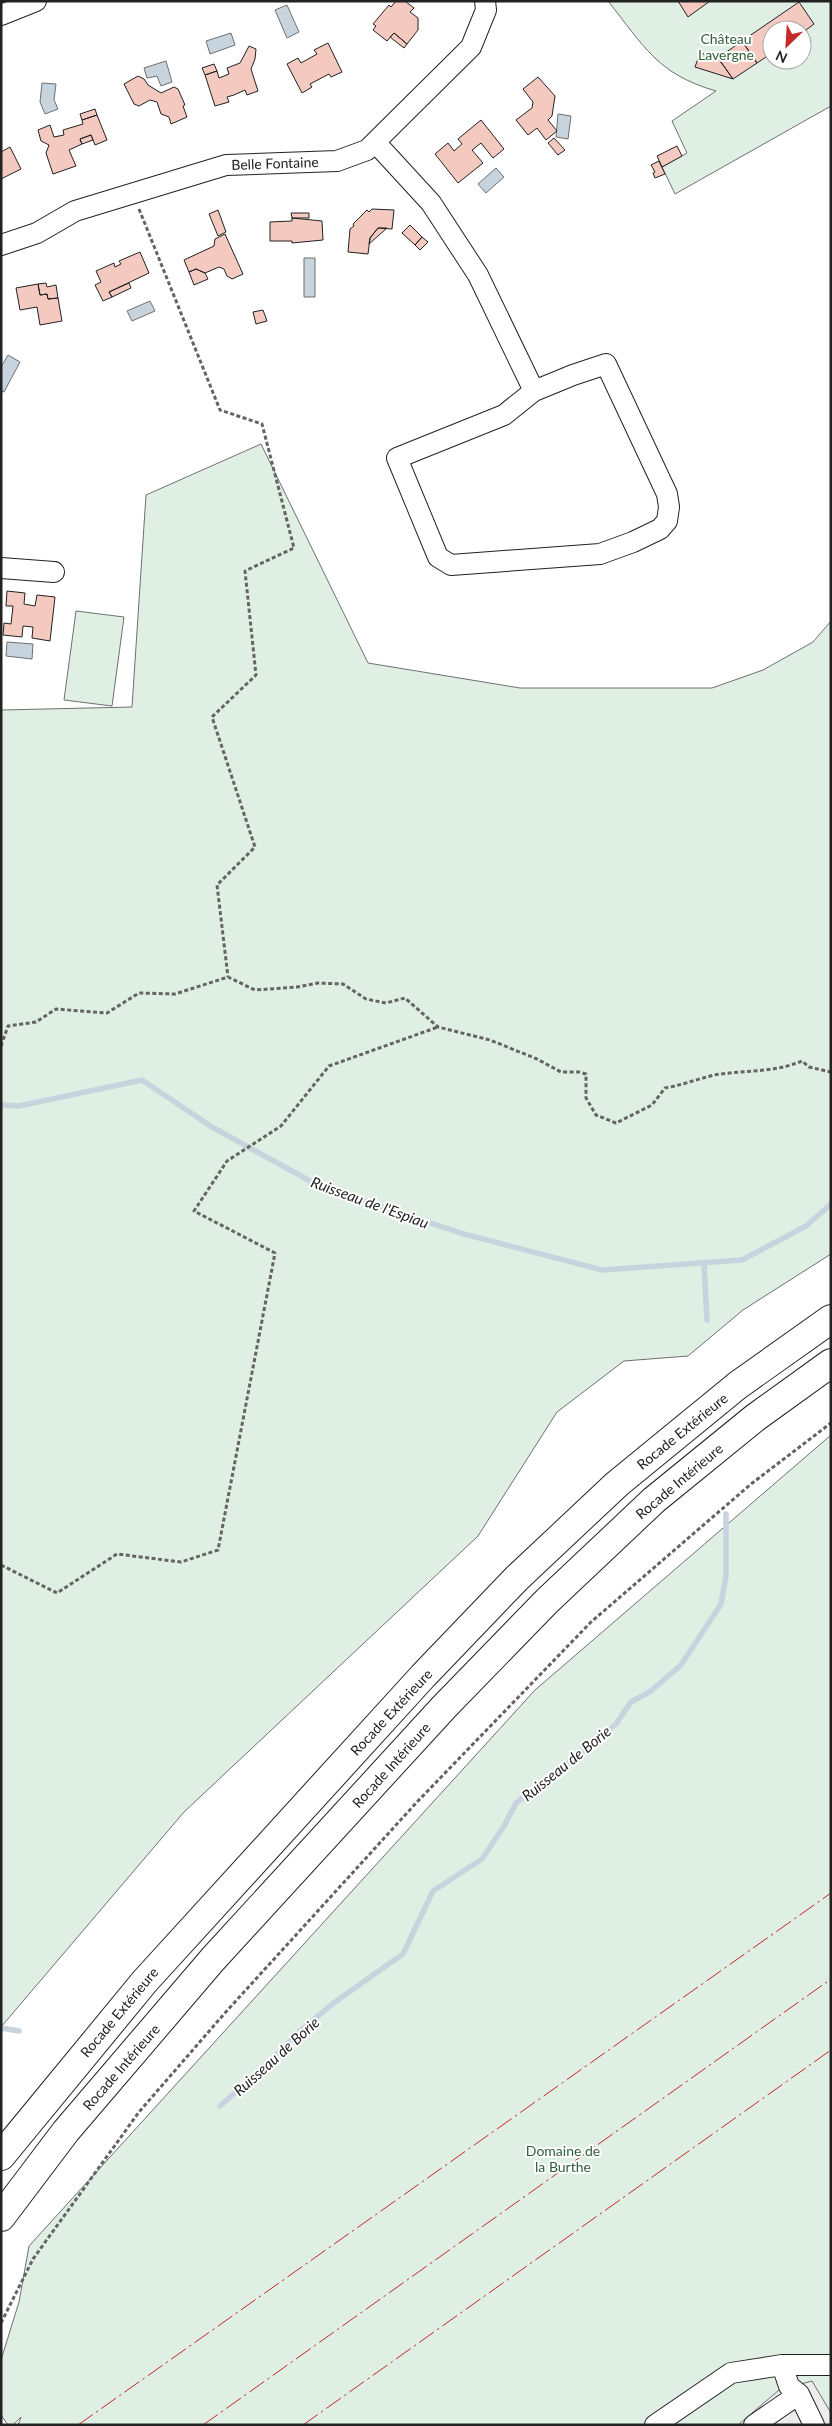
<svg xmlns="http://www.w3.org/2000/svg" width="832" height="2426" font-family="Lato,sans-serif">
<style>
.green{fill:#e0efe3;stroke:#6f6f6f;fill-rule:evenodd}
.parking{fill:#ededed;stroke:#6f6f6f}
.water{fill:#c7d3dd;stroke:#6f6f6f}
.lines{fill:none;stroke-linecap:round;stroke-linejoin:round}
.stream{stroke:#c7d3dd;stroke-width:5.5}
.building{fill:#f3c9c0;stroke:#222}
.minor-casing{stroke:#222;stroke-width:22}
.highway-casing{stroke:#222;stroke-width:30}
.path{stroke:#646464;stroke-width:3;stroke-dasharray:4 2.5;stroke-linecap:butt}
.minor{stroke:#fff;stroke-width:20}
.highway{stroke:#fff;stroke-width:28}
.power{stroke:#c62828;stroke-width:1;stroke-dasharray:18 4 2.5 4;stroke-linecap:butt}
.labels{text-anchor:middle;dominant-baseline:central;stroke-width:4;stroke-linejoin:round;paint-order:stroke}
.park-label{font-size:14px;fill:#2f5e38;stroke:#fff}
.street-label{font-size:14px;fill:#222;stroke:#fff}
.water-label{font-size:15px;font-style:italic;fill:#222;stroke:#fff}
</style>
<rect width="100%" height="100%" fill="#fff"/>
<path class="green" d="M608 1H831V106L675 194 662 167 687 153 672 121 716 91C657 74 644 46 608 1ZM772 30H802V60H772Z
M261 444 368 663 520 688H712L763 670 813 642 831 621V1254L743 1310 688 1356 624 1361 557 1412 478 1536 184 1812 1 2027V710L132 707 146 495Z
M76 611 124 617 112 706 64 700Z
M831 1435V2425H18L21 2417 13 2425H8L1 2415V2360L19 2302 29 2246 535 1690Z"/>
<path class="parking" d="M812 2381 831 2413V2425H738L779 2390Z"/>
<path class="water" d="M287 5 299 32 287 38 275 10Z
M231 33 235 45 210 54 206 41Z
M166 61 172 82 161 86 157 76 147 78 144 68Z
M42 83 56 84 54 100 58 109 45 114 40 102Z
M558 114 571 116 568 139 556 137Z
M496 168 504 177 486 193 478 184Z
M304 258H315V297H304Z
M150 301 155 311 132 321 127 311Z
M8 355 20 362 4 392 1 391V367Z
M7 642 33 644 32 659 6 656Z"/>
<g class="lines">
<path class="stream" d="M1 1105 19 1106 142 1080 212 1127 319 1186 464 1234 602 1270 742 1260 806 1226 831 1204
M704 1264 707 1320
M1 2028 19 2031
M220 2106 271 2061 300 2031 335 2002 403 1954 433 1891 482 1859 504 1826 516 1803 580 1754 616 1724 631 1702 651 1691 681 1665 721 1604 726 1576V1514"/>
</g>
<path class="building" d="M396 1H405L414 8 410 12 418 18V30L407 44 394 33 387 41 373 30 376 26 373 24 389 5 391 7Z
M678 1H710L688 17Z
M799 2 814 24 802 33V30H772V53L757 63 742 41Z
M394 33 407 44 404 48 390 37Z
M742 41 757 63 733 79 718 58Z
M328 43 342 72 331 77 329 74 310 84 312 87 302 93 287 64 298 58 301 63 317 54 314 50Z
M249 46 256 49 255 59 251 69 258 91 247 95 245 90 234 95 227 97 229 102 215 106 205 75 217 71 219 78 229 74 227 68 240 63Z
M700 53 718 58 733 79 695 67Z
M214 64 217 71 205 75 202 68Z
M138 76 144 79 148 85 161 93 174 87 178 89 185 105 183 106 187 117 171 124 169 117 161 114 157 102 150 100 139 106 134 104 124 84Z
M538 77 555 96 552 116 548 120 557 131 546 140 537 128 528 135 516 120 532 108 533 102 523 89Z
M95 109 97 115 82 120 80 114Z
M97 115 107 140 95 145 91 135 80 139 82 144 69 150 76 166 53 174 46 153 49 145 41 141 38 130 50 125 54 137 64 135 63 130 83 124 82 120Z
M481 120 504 149 493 158 481 143 472 150 483 163 458 183 435 154 448 143 454 151 462 144 458 139Z
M91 135 93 140 82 144 80 139Z
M554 138 565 150 558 155 548 143Z
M677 146 682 156 662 167 657 156Z
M10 147 21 169 1 179V152Z
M659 161 665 174 655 178 653 173 655 172 651 165Z
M372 209 394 210 392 229 378 228 370 238 368 254 348 252 350 229 354 226 353 224 367 210 369 212Z
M218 210 226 232 218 236 209 214Z
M291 213H309V218H292Z
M292 218 322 221 323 240 292 243V241H270V222L292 221Z
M410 225 422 237 415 245 402 233Z
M378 228H387L369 244 370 238Z
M225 234 243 274 232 279 227 276 224 269 219 267 205 273 196 269 189 272 184 260 214 246 215 239Z
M422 237 428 242 420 250 415 245Z
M140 252 149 273 109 292 112 297 103 301 95 285 101 282 96 271 114 263 115 267 121 264 119 261Z
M196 269 205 273 208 279 194 285 189 272Z
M46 283 47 287 56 285 58 298 48 299 47 294 40 295 38 284Z
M129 283 131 288 112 297 109 292Z
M38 284 40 295 47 294 48 299 58 298 62 321 40 325 37 307 20 310 16 288Z
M263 310 267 321 256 324 253 312Z
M7 591 25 593 24 604 35 606 37 595 55 597 50 641 32 638 33 627 23 626 22 637 3 635 4 623 11 624 13 606H6Z"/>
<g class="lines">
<g class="minor-casing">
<path id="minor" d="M1 15 36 1
M375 142 431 203 478 275 534 391 504 415 397 458 438 557 451 565 600 554 633 542 660 529 667 521 669 507 667 494 606 364 573 375 534 391
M1 245 37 233 75 211 226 165 337 161 367 150 471 47 486 10 485 1
M1 568 54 572
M782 2365 789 2386 799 2394 814 2425
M655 2425 731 2373 782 2365H831
M754 2425 799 2394"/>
</g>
<g class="highway-casing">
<path id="highway" d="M1 2156 145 1981 423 1676 517 1578 617 1484 738 1385 831 1319
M1 2217 66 2131 213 1959 444 1707 547 1601 654 1500 756 1417 831 1363"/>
</g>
<path class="path" d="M139 209 220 410 262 424 294 548 245 571 256 675 212 717 255 847 217 885 228 977
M1 1046 8 1026 36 1022 56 1009 107 1013 139 993 175 994 228 977 255 990 297 987 318 983 343 984 366 999 386 1003 405 998 438 1027 490 1040 537 1059 561 1072H579L586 1074V1098L596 1115 616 1123 652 1105 665 1088C682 1085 698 1079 714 1075 744 1070 774 1073 802 1061L809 1067 831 1072
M1 1565 57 1593 117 1554 181 1562 218 1550 275 1253 194 1211 227 1161 281 1126 329 1066 438 1027
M1 2323 33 2259 139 2112 224 2014 417 1802 591 1622 751 1484 831 1423"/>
<use href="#minor" class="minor"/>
<use href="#highway" class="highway"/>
<path class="power" d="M78 2425 831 1893
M203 2425 831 1979
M303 2425 831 2050"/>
</g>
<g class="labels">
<g class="park-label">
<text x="726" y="38">Château<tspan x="726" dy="16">Lavergne</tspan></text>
<text x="563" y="2150">Domaine de<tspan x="563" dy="16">la Burthe</tspan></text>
</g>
<g class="street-label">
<text transform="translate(275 163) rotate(-2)">Belle Fontaine</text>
<text transform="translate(682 1431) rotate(-39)">Rocade Extérieure</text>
<text transform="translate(679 1481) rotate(-40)">Rocade Intérieure</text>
<text transform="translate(391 1712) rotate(-47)">Rocade Extérieure</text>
<text transform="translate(391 1765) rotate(-48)">Rocade Intérieure</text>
<text transform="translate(119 2012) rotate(-50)">Rocade Extérieure</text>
<text transform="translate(121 2067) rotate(-49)">Rocade Intérieure</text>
</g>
<g class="water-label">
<text transform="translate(370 1202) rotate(20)">Ruisseau de l'Espiau</text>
<text transform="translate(566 1763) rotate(-39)">Ruisseau de Borie</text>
<text transform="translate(276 2056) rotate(-42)">Ruisseau de Borie</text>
</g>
</g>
<rect width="832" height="2426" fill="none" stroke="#222222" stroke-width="5"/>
<g transform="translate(787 45) rotate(205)"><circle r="24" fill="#ffffff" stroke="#a7a7a7"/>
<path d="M0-4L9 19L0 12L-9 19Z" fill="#c62828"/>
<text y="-8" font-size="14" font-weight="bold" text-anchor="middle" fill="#222222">N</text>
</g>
</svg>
